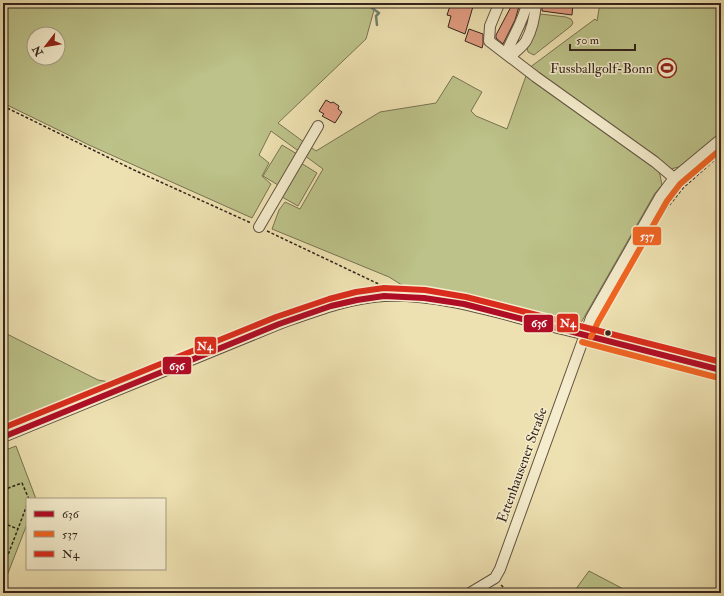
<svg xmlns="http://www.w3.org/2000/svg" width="724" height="596" font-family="'IM FELL Double Pica',serif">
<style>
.green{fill:#bcc289;stroke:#787352;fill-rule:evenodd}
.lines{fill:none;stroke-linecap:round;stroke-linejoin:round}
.stream{stroke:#71806f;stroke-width:2.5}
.building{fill:#e39d82;stroke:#33241c}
.minor-casing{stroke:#625341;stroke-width:12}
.path{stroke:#33241c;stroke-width:1.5;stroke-dasharray:3 2;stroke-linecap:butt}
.minor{stroke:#f4eccc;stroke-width:10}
.bus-1-casing{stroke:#f4eccc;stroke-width:9}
.bus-2-casing{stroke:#f4eccc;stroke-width:9}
.bus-3-casing{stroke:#f4eccc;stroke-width:9}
.bus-1{stroke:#af0d25;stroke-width:6}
.bus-2{stroke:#f26522;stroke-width:6}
.bus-3{stroke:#da2c1c;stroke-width:6}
.bus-dot{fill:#33241c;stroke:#f4eccc;stroke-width:1.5}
.labels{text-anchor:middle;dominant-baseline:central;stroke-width:3;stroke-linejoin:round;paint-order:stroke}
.poi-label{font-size:14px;fill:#33241c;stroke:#f4eccc;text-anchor:end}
.street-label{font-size:14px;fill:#33241c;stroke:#f4eccc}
.line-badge{stroke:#f4eccc;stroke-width:1.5}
.badge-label{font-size:11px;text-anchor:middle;font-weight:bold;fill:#fff}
</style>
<rect width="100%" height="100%" fill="#eee1b1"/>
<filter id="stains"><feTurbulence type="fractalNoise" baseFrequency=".005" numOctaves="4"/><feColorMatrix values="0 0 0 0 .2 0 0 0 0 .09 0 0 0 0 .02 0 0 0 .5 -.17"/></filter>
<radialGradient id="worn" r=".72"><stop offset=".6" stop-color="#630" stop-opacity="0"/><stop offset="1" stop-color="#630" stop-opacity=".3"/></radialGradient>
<path class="green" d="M3 3H376L366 39 278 123 316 151 380 112 436 103 453 76 482 92 471 111 476 116 507 129 526 76 659 170 662 185 655 193 582 321 577 326 442 295 410 290 389 277 272 229 279 210 285 202 300 209 323 169 271 131 259 155 269 163 262 176 271 184 252 218 89 145 3 103ZM34 34H58V58H34Z
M600 3H721V137L682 166 671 169 529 68 595 19 597 21Z
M540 14 566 17 571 19 573 23 571 26 534 55 528 52 527 47Z
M282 145 297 154 278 185 263 176Z
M301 163 317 173 298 206 282 197Z
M3 332 98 380 115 383 3 430Z
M16 446 36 499H27V524L3 586V451Z
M589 571 631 593H573Z"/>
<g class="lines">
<path class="stream" d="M365 3 379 13 376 16 377 25"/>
</g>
<path class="building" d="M451 3H474L465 34 448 27 451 16 447 15Z
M513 3H520L515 20 503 44 496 38V35Z
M542 3H573L572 15 542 11Z
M469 29 483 34V44L482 48 465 41Z
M326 100 331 103 333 102 339 106 338 109 342 112 335 123 322 116 324 114 319 111Z"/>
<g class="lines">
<g class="minor-casing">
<path id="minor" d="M498 3 499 4 490 26 489 41 536 77 655 162 674 178
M506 54C512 38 524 20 527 3
M510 57C515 52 522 47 526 41 532 30 535 15 536 3
M259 227 318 126
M3 437 279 324C313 312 348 298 384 296 438 294 491 311 542 324 602 339 662 353 721 370
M470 593 495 578 500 569 591 318 660 197 674 178 721 139"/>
</g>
<path class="path" d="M3 106 134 170 251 223
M660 217 683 188 721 154
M267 231 385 287
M3 490 22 483 29 499
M3 523 18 529
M3 568 27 505
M501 585 510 593"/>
<use href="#minor" class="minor"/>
<g class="bus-1-casing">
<path id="bus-1" d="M3 437 279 324 331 306 357 300 384 296 424 298 464 304 721 370"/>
</g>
<g class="bus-2-casing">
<path id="bus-2" d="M591 337 598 322 667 201 680 184 721 149
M582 342 719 378"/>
</g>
<g class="bus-3-casing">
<path id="bus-3" d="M3 428 276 317 329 299 356 292 384 288 425 290 466 297 721 362"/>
</g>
<use href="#bus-1" class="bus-1"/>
<use href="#bus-2" class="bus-2"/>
<use href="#bus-3" class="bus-3"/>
</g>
<defs>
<g id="stadium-ring" transform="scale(1)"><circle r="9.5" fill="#f4eccc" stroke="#8f2418" stroke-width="1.5"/><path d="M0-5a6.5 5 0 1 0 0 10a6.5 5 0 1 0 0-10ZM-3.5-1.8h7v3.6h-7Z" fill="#8f2418"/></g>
</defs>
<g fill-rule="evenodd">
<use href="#stadium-ring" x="667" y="68"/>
</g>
<circle class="bus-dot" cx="608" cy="333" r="3.5"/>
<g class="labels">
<g class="poi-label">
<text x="653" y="68">Fussballgolf-Bonn</text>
</g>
<g class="street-label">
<text transform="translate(522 465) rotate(-70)">Ettenhausener Straße</text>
</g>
</g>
<g class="line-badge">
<rect x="632" y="226" width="30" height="20" rx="4" fill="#f26522"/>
<rect x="556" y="313" width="23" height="20" rx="4" fill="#da2c1c"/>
<rect x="523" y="314" width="31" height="19" rx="4" fill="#af0d25"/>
<rect x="194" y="336" width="23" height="19" rx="4" fill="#da2c1c"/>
<rect x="162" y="356" width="30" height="19" rx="4" fill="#af0d25"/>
</g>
<g class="badge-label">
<text x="647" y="240">537</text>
<text x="568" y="327">N4</text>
<text x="539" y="327">636</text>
<text x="205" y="350">N4</text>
<text x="177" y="370">636</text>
</g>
<rect width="724" height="596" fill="none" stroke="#eee1b1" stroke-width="16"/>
<rect x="4" y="4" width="716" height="588" fill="none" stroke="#33241c" stroke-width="2"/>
<rect x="8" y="8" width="708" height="580" fill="none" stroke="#33241c"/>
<rect x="26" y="498" width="140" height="72" fill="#f4eccc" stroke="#a79c86"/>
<rect x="34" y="511" width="20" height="6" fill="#af0d25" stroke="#a79c86"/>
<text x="62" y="518" font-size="12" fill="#33241c">636</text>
<rect x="34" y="531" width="20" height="6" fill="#f26522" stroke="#a79c86"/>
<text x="62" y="538" font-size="12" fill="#33241c">537</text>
<rect x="34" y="551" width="20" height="6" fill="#da2c1c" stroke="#a79c86"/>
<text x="62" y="558" font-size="12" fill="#33241c">N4</text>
<g transform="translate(46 46) rotate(239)"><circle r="19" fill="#f4eccc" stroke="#a79c86"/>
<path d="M0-3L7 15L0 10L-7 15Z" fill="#8f2418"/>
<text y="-6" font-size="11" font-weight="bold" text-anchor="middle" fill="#33241c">N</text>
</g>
<path d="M570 44v6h65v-6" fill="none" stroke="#33241c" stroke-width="2"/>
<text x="576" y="44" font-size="12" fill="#33241c" stroke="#f4eccc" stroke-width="3" paint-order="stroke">50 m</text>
<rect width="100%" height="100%" filter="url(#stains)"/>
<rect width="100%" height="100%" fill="url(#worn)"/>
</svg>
